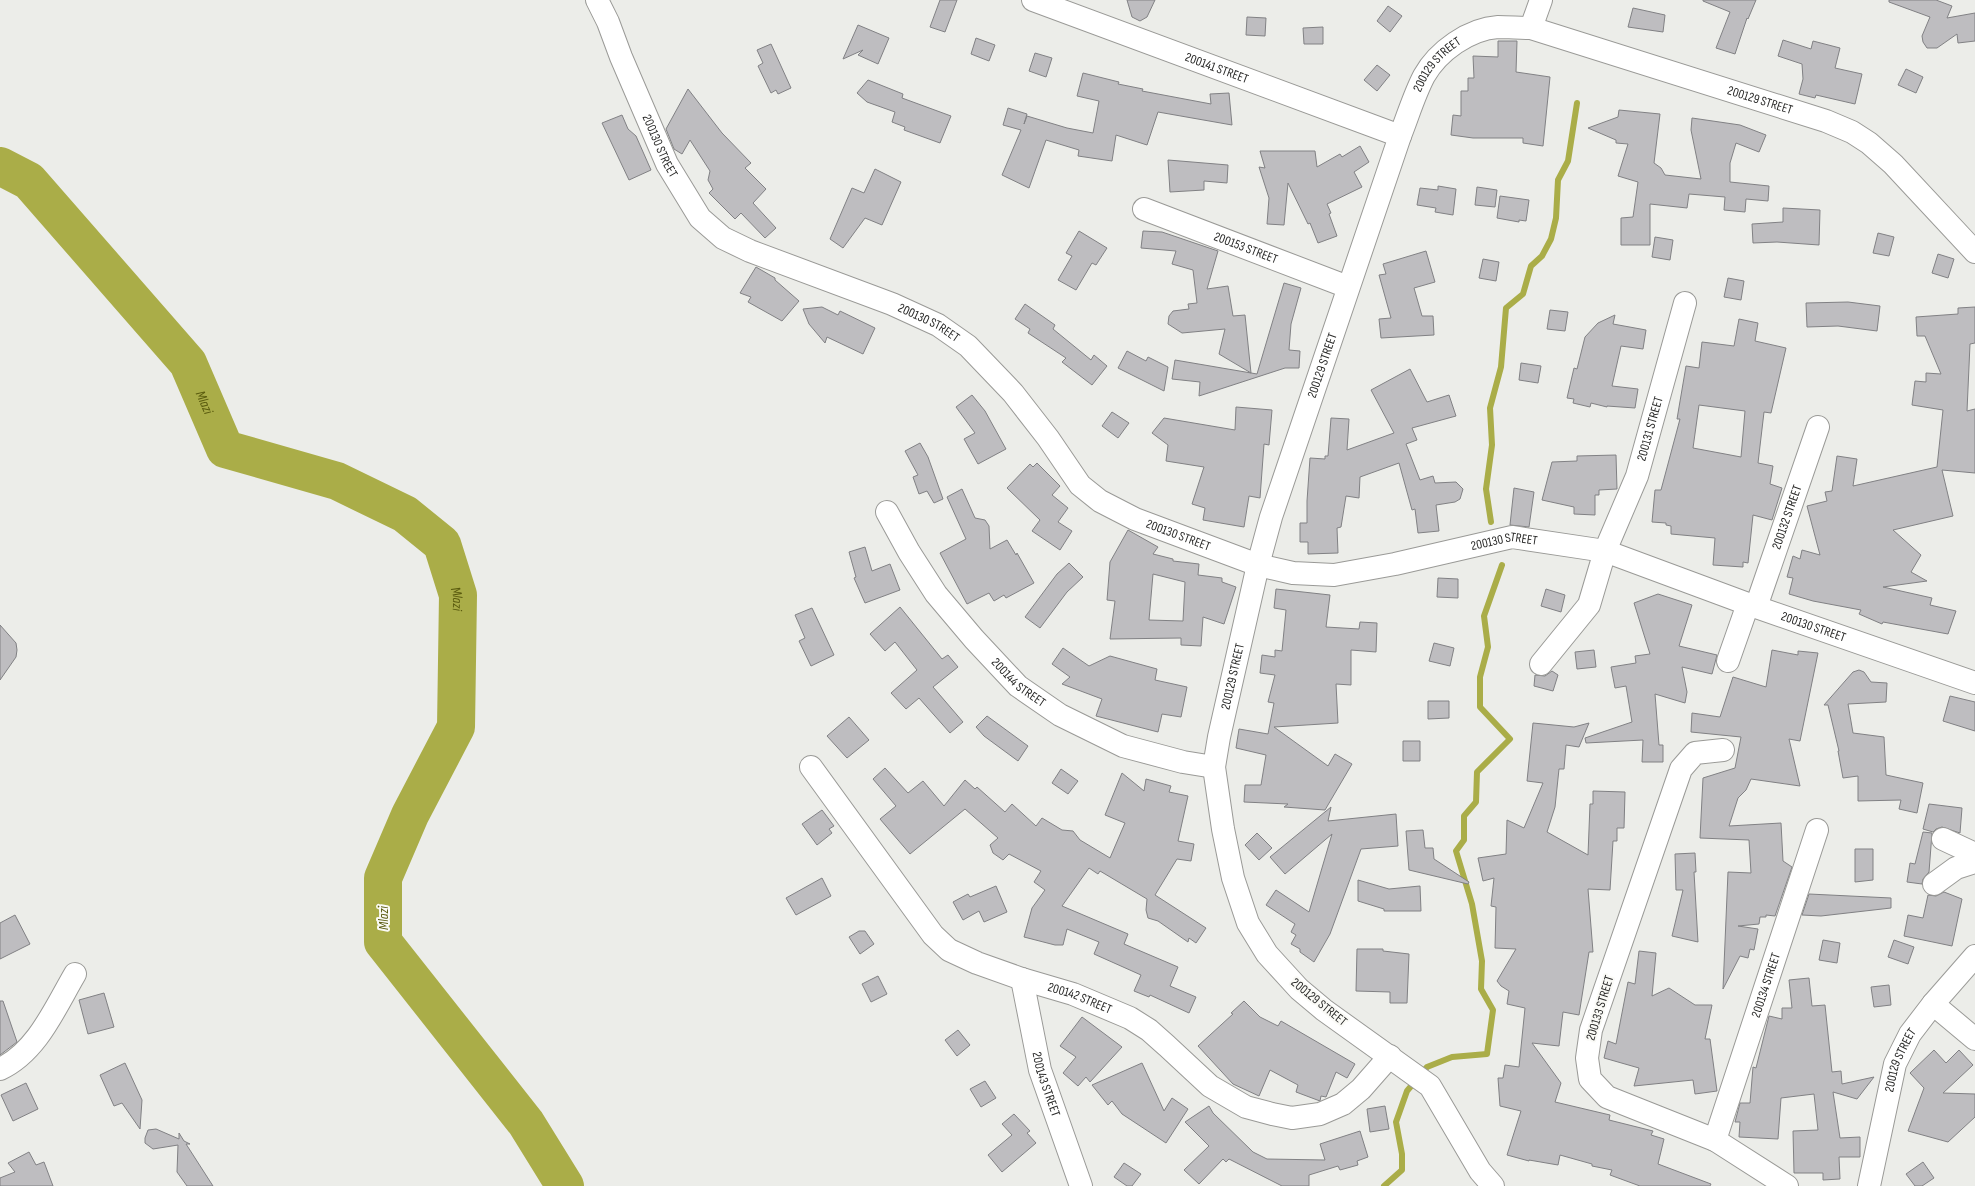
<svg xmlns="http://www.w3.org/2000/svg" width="1975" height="1186" font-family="'Sofia Sans Condensed',sans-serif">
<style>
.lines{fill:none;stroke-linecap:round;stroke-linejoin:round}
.stream{stroke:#aaad48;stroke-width:6}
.river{stroke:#aaad48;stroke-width:38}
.building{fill:#bebdc0;stroke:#818184;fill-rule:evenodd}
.minor-casing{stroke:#9a9a97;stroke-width:24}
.minor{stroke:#fff;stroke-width:22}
.labels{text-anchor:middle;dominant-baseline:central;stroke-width:4;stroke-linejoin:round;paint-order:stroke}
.street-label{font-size:13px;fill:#2a2a29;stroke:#fafaf6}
.water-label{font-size:14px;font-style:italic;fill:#595a0e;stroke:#fafaf6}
</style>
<rect width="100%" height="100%" fill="#ecede9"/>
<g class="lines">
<path class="stream" d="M1491 522 1486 489 1492 445 1490 408 1501 367 1506 308 1523 294 1531 266 1542 256 1551 239 1556 218 1558 180 1568 161 1577 103
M1384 1186 1402 1170V1154L1396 1122 1407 1091 1427 1067 1452 1057 1487 1054 1493 1010 1481 989 1482 961 1472 904 1456 851 1464 840V816L1476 802 1477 772 1510 739 1480 707V677L1488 647 1484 616 1502 565"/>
<path class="river" id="s1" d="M0 166 29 181 188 363 225 449 337 481 405 514 442 544 458 595 456 727 410 815 383 878V942L526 1123 565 1186"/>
</g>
<path class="building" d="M940 0H957L945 32 930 27Z
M1127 0H1155L1147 17 1140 21 1132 17Z
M1703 0H1756L1748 19 1747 18 1735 54 1716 48 1730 12 1703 1Z
M1889 0H1936L1952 6 1947 18 1975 13V41L1958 43 1957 34 1937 48H1927L1923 42 1922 36 1930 17 1889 2Z
M1388 6 1402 16 1390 32 1377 21Z
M1633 8 1665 15 1663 32 1628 27Z
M1247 17 1266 18 1265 36 1246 35Z
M858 25 889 38 878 64 858 55 863 50 843 59Z
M1323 27V44H1304L1303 28Z
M976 38 995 45 989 61 971 54Z
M1783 40 1811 49 1813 41 1840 48 1835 68 1862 74 1855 104 1816 95 1815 98 1799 94 1803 79 1802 64 1778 56Z
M1498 41H1517L1516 72 1550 77 1543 146 1523 143V138H1473L1451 135 1453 115 1461 116V91H1468V78H1474L1473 56 1498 57Z
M771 44 791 88 778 94 776 90 771 93 758 66 763 63 757 50Z
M1035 53 1052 58 1046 77 1029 71Z
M1377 65 1390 75 1377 91 1364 80Z
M1906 69 1923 77 1916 93 1898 85Z
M1083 73 1119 82 1118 84 1143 89 1142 91 1211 104 1210 94 1229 93 1232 125 1158 112 1147 145 1116 135 1112 161 1078 156 1079 150 1046 140 1029 188 1002 175 1021 130 1003 125 1008 108 1027 114 1024 124 1027 116 1067 128 1093 133 1099 101 1077 96Z
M868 80 903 94 902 98 951 116 940 143 904 130 905 127 892 122 895 112 867 102 857 93Z
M688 89 722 133 751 163 745 168 766 189 753 203 776 228 765 238 741 213 735 219 709 193 713 189 708 180 710 171 690 140 682 154 674 149 666 129Z
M1619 110 1660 114 1654 163 1661 168 1665 175 1701 179 1691 130 1692 118 1740 125 1766 135 1759 152 1736 143 1730 163V182L1769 186 1768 201 1746 199 1745 212 1724 210 1725 197 1689 194 1687 208 1650 204V245H1621V218L1633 217 1638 182 1618 176 1628 144 1616 143V140L1588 128 1618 117Z
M622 115 628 129 636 136 651 170 629 180 602 123Z
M1360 146 1369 162 1354 172 1362 187 1327 204 1331 213 1329 214 1337 236 1318 243 1310 223 1308 224 1288 183 1284 225 1267 224 1269 198 1259 167 1265 168 1260 151H1315L1317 167 1340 154 1342 157Z
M1168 160 1228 165 1227 183 1204 181V190L1170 192Z
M875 169 901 182 882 225 865 218 843 248 830 239 852 188 864 193Z
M1438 186 1456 189 1453 215 1435 212 1436 208 1417 205 1420 188 1438 190Z
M1477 187 1497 190 1495 207 1475 205Z
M1500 196 1529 200 1526 221 1519 220V222L1497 218Z
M1783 208 1820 210 1819 245 1777 242 1753 243 1752 224 1783 222Z
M1079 231 1107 248 1096 265 1092 263 1076 290 1058 280 1072 256 1066 253Z
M1143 231 1162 232 1218 251 1207 289 1228 286 1233 316 1245 315 1251 373 1219 354 1225 329 1182 333 1168 324 1169 316 1173 311 1189 309 1188 304 1197 303 1193 270 1172 264 1176 251 1141 248Z
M1878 233 1894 237 1889 256 1873 253Z
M1655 237 1673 240 1670 260 1652 257Z
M1426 251 1435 282 1414 288 1422 316H1433L1434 335 1381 338 1379 319 1391 318 1379 275 1386 274 1383 264Z
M1938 254 1954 259 1948 278 1932 273Z
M1483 259 1499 262 1496 281 1479 278Z
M756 267 775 278V280L799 301 782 321 748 302 751 297 740 293Z
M1728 278 1744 281 1741 300 1724 297Z
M1284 283 1301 288 1291 324 1289 350 1300 351 1299 368H1285L1199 396 1200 382 1172 379 1175 360 1257 374Z
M1848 302 1880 306 1877 331 1838 326 1807 327 1806 303Z
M1025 304 1055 325 1053 329 1091 360 1094 355 1107 366 1092 385 1062 362 1066 358 1028 333 1030 329 1015 319Z
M822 307 838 315 840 311 875 328 863 354 827 337 825 343 809 324 803 309Z
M1975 307V343L1970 344 1967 411 1975 409V473L1942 470 1953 516 1893 530 1921 555 1911 572 1927 581 1883 587 1932 598 1930 605 1956 611 1948 634 1883 622 1882 624 1859 614 1861 610 1813 601 1789 594 1793 578 1787 577 1793 556 1800 559 1802 550 1820 555 1807 506 1827 501 1825 492 1832 491 1837 456 1857 459 1853 486 1937 467 1943 410 1912 405 1915 381 1926 382V373L1941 374 1925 336H1917L1916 317 1958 314V308Z
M1550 310 1568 312 1565 331 1547 329Z
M1615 315 1613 324 1646 330 1643 349 1621 346 1612 386 1638 389 1635 408 1607 406V407L1591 403 1590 407 1573 403 1574 399 1567 398 1574 368 1577 369 1585 337 1598 323Z
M1739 319 1758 323 1755 341 1786 348 1771 413 1764 412 1758 463 1773 466 1770 484 1782 488 1772 520 1753 515 1748 563 1743 562V567L1713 565 1715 538 1671 534V526L1666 525V523L1652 522 1655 490H1661L1680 419H1677L1686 366 1699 368 1702 342 1734 346ZM1699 405 1745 411 1741 457 1693 448Z
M1127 351 1146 361 1148 357 1168 367 1164 391 1118 368Z
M1521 363 1541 366 1538 383 1519 380Z
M1410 369 1427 402 1449 395 1456 416 1412 428 1417 440 1406 444 1420 480 1433 476 1435 483 1456 482 1463 489 1460 499 1455 502 1436 505 1439 531 1418 533 1415 509 1412 510 1399 463 1360 477 1359 498 1346 496 1341 527 1337 528 1338 553 1308 554V542H1300V523H1307V501L1310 458 1325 459V456H1328L1331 418 1349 419 1347 450 1394 433 1371 390Z
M972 395 985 411 1006 449 978 464 964 439 975 433 956 407Z
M1236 407 1272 410 1269 445 1264 444 1260 498 1249 496 1244 527 1203 520 1205 508 1192 504 1204 467 1166 461 1168 445 1152 433 1164 418 1235 430Z
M1112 412 1129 423 1118 438 1102 426Z
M920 443 928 457 943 499 934 503 927 491 919 494 913 477 918 475 905 451Z
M1616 455 1617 489 1599 490V495H1595V515L1574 514V507L1542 500 1552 462 1577 461V456Z
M1037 463 1060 486 1052 495 1068 508 1058 522 1072 531 1060 550 1032 531 1040 520 1007 488 1030 464 1033 467Z
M1514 488 1534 492 1529 527 1510 525Z
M962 489 975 518 985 520 989 526 990 549 1007 540 1016 555 1017 553 1034 583 1006 598 1004 595 994 601 989 593 967 604 940 553 966 539 947 497Z
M1128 530 1158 547 1153 554 1173 559V561L1199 564 1198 575 1222 578V582L1236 587 1224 624 1203 617 1201 646 1181 645V638L1110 639 1115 601 1107 600 1110 562ZM1153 574 1185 582 1183 621 1149 620Z
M865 547 872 571 890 564 900 590 865 603 854 578 856 577 849 552Z
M1069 563 1083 577 1067 592 1040 628 1025 617 1057 574Z
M1438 578 1458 579V598L1437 597Z
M1276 589 1330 595 1326 627 1359 629 1360 622 1377 623 1376 652 1351 650V685L1336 684 1338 723 1274 727 1328 766 1335 754 1352 764 1325 810 1284 807 1288 804 1244 802 1245 785H1261L1266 755 1236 748 1239 729 1268 734 1274 703 1268 702 1275 675 1260 673 1262 655 1275 657V650L1282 651 1286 610 1274 608Z
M1546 589 1565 595 1561 612 1541 606Z
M1658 594 1692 605 1679 646 1717 655 1712 674 1682 667 1687 692 1685 703 1655 694 1659 745H1663V762H1642L1643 740 1586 743 1585 738 1632 722 1626 686 1615 688 1611 667 1636 663 1635 656 1650 654 1634 603Z
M900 607 942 659 948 655 958 667 933 687 963 722 950 733 919 698 906 709 891 693 917 670 895 642 885 651 870 634Z
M812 608 834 655 811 666 799 641 805 638 795 615Z
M0 625 16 643 17 650 16 657 0 680Z
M1434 643 1454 648 1450 666 1429 661Z
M1063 648 1089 666 1110 656 1157 669 1155 680 1187 687 1181 717 1162 714 1158 732 1096 716 1102 699 1062 684 1070 677 1052 664Z
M1594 650 1596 667 1577 669 1575 652Z
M1772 650 1798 655V651L1818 653 1800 741 1789 739 1800 786 1751 779 1746 790 1738 798 1729 826 1781 823 1783 861 1792 867 1775 916 1766 915V917H1760L1759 924 1738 926 1758 929 1754 950 1750 949 1748 958 1740 956 1723 989 1728 872 1751 873 1749 840 1700 838 1703 778 1735 768 1741 737 1691 732 1692 713 1720 717 1733 677 1766 687Z
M1859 670 1864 672 1871 682 1887 683 1886 702 1848 704 1853 733 1884 737 1886 775 1923 783 1917 813 1899 809 1901 800 1858 801V776L1843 778 1838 751H1839L1828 705H1824L1853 672Z
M1552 671 1558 675 1553 691 1534 686 1535 675 1545 676Z
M1950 696 1975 702V731L1943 721Z
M1428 701H1449V718L1428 719Z
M987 716 1028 746 1018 761 984 736 976 727Z
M849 717 869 740 847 758 827 736Z
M1533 723 1574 727 1589 723 1579 747 1566 745 1564 769H1559L1555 807 1547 832 1588 855 1590 804H1593V791L1625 792 1624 828H1617V841H1613L1610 890 1588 889 1593 952H1589L1579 1015 1563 1012 1559 1046 1532 1043 1561 1083 1555 1102 1610 1115 1609 1120 1653 1131 1651 1135 1664 1139 1658 1164 1711 1184 1710 1186H1640L1610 1175 1612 1170 1592 1166V1164L1560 1155 1558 1165 1529 1160V1161L1507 1155 1521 1111 1500 1106 1498 1078H1503L1505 1065 1519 1067 1525 1008 1507 1004 1509 991 1501 986 1497 981 1516 949 1495 948 1496 907 1491 906 1494 878 1483 881 1478 858 1506 854 1507 820 1524 828 1543 783 1527 781Z
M1403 741H1420V761H1403Z
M885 768 908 793 923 781 944 806 965 780 975 789 977 787 1005 812 1012 804 1036 826 1042 818 1062 830 1073 831 1080 840 1110 858 1125 823 1105 815 1122 773 1144 791 1146 779 1171 786 1169 792 1188 796 1178 841 1194 844 1191 861 1177 859 1155 895 1206 928 1196 943 1189 938 1188 942 1158 921 1148 918 1146 910 1147 899 1100 871 1098 874 1089 868 1062 906 1128 934 1124 944 1178 967 1170 986 1196 997 1189 1013 1150 995 1149 997 1134 991 1141 975 1094 954 1099 942 1067 929 1063 945H1055L1024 937 1032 908 1045 890 1034 882 1041 871 1009 854 1003 860 993 853 990 845 998 838 965 809 910 854 880 819 896 806 873 779Z
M1061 769 1078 781 1068 794 1052 783Z
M1929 804 1962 808 1960 833 1942 827 1936 829 1933 832 1923 829Z
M1331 807 1328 821 1396 814 1398 846 1361 849 1330 934 1314 962 1300 952V949L1291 944 1296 935 1291 932 1295 924 1266 905 1276 890 1309 912 1332 834 1285 874 1270 857Z
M822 810 834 826 829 829 832 833 817 845 802 824Z
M1423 830 1425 848H1433L1434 859 1469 882 1468 884 1409 870 1406 831Z
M1923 832 1932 833 1929 872 1923 879 1922 884 1907 882 1910 863 1915 864Z
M1257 833 1272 848 1259 860 1245 845Z
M1855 849H1873V880L1855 882Z
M1695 853 1696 872H1694L1698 942 1672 936 1683 890H1676L1675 854Z
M822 878 831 896 796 915 786 898Z
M1358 880 1389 889 1420 886 1421 911H1384V909L1358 901Z
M996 886 1007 912 984 922 979 911 963 920 953 902 968 894 970 897Z
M1944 892 1962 899 1952 946 1904 936 1908 915 1923 918 1928 895 1936 896Z
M1809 894 1891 898V908L1821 916 1802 915Z
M15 915 30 944 0 959V923Z
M859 931H865L874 944 860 954 849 937Z
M1823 940 1840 943 1837 963 1819 960Z
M1894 940 1914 947 1908 964 1888 957Z
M1357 949H1383V951L1409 954 1407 1003H1390V992L1356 991Z
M1639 951 1656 953 1652 996 1669 988 1695 1005H1712L1705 1039H1710L1717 1091 1695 1094 1693 1080 1634 1086 1639 1068 1604 1058 1608 1041 1616 1044 1628 982 1635 984Z
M878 976 887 994 871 1002 862 984Z
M1809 978 1812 1006 1825 1005 1832 1072 1841 1071 1842 1084 1874 1077 1857 1099 1833 1092 1840 1138 1860 1137V1157H1839L1840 1179 1823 1180V1173H1794L1793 1131 1818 1130 1814 1094 1781 1098 1778 1139 1739 1137 1740 1122H1735L1740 1103H1750L1753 1067 1756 1068 1769 1016 1782 1019V1008H1792L1789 980Z
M1889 985 1891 1005 1874 1007 1871 987Z
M104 993 114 1027 88 1034 79 1000Z
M0 1001H3L17 1042 0 1055Z
M1244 1001 1260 1017 1278 1026 1281 1021 1355 1064 1347 1078 1336 1072 1326 1097 1321 1096 1320 1101 1296 1092 1298 1085 1270 1070 1259 1096 1233 1084 1198 1046 1233 1014 1231 1013Z
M1082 1017 1122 1047 1090 1082 1086 1077 1078 1086 1063 1073 1076 1057 1060 1046Z
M958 1030 970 1045 957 1056 945 1040Z
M1934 1050 1946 1063 1959 1050 1973 1065 1943 1093 1975 1094V1117L1948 1142 1908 1131 1924 1088 1910 1073Z
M125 1063 142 1100 140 1129 122 1103 114 1106 100 1075Z
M1142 1063 1164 1111 1172 1098 1188 1109 1166 1143 1122 1114 1112 1101 1108 1105 1092 1085Z
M985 1081 996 1098 981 1107 970 1089Z
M26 1083 38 1109 13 1121 1 1095Z
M1209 1106 1213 1113 1253 1152 1267 1159 1325 1160 1320 1144 1360 1131 1368 1157 1357 1161 1358 1165 1340 1170 1338 1166 1309 1175V1186H1282L1229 1159 1226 1162 1223 1159 1199 1184 1184 1170 1209 1146 1185 1122Z
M1385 1106 1389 1129 1370 1132 1367 1109Z
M1014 1114 1030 1131 1027 1133 1036 1143 1002 1172 988 1155 1012 1135 1002 1124Z
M156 1129 179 1139V1133L184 1141 190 1144H186L213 1186H187L177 1172 178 1145 153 1149 145 1143V1138L148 1130Z
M29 1152 36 1165 44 1162 53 1186H0V1178L15 1172 8 1163Z
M1923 1162 1934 1178 1922 1186H1915L1906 1174Z
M1124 1163 1141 1174 1132 1186H1127L1114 1177Z"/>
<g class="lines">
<g class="minor-casing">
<g id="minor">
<path id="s2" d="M597 0 608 22 621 57 667 164 700 218 723 238 750 251 892 304 938 325 968 346 1013 393 1048 438 1080 485 1100 501 1135 519 1258 565 1293 573 1334 575 1395 564 1512 537 1605 551 1756 607 1975 683"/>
<path id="s3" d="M1033 0 1400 136"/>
<path d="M1531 28 1541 0"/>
<path id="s4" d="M1144 209 1348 287"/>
<path id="s5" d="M887 512 909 552 936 594 974 639 1018 686 1060 715 1123 746 1183 762 1214 767"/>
<path id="s6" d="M1756 607 1818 427"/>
<path d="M1728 661 1748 604"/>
<path id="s7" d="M1541 664 1589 605 1605 551 1637 476 1685 303"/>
<path d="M1723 750 1695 753 1681 769 1591 1030 1587 1058 1590 1079 1607 1097 1715 1140 1787 1186"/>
<path id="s8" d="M811 767 933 935 949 950 977 963 1022 979 1073 994 1130 1018 1149 1030 1167 1046 1210 1086 1246 1107 1272 1114 1292 1118 1320 1114 1343 1104 1361 1089 1390 1056"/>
<path d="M1943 839 1975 854"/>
<path d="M1934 884 1956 868 1975 862"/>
<path id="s9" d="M1022 979 1040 1070 1081 1186"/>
<path d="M1933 1004 1975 1039"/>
<path d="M0 1069C37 1052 55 1008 75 974"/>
<path id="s10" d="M1715 1140 1817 830"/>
<path id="s11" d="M1493 1186 1480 1171 1430 1086 1324 1010 1299 989 1267 954 1248 923 1233 878 1223 829 1214 767 1219 737 1258 565 1271 517 1400 136C1408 116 1414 95 1424 76 1438 51 1469 29 1498 27 1509 27 1520 28 1531 28L1826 121 1852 132 1869 143 1893 164 1975 252"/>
<path id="s12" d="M1869 1186 1895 1064 1910 1034 1933 1004 1975 956"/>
</g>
</g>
<use href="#minor" class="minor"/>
</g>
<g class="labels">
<g class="street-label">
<text stroke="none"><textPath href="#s3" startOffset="196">200141 STREET</textPath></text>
<text stroke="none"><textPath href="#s11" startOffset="1266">200129 STREET</textPath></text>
<text stroke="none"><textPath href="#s11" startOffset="1614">200129 STREET</textPath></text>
<text stroke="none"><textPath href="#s2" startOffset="159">200130 STREET</textPath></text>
<text stroke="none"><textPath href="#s4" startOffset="109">200153 STREET</textPath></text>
<text stroke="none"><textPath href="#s2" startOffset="495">200130 STREET</textPath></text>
<text stroke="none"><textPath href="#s11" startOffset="942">200129 STREET</textPath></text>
<text stroke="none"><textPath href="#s7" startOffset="263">200131 STREET</textPath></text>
<text stroke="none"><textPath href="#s6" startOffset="95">200132 STREET</textPath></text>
<text stroke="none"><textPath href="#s2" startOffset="831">200130 STREET</textPath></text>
<text stroke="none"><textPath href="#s2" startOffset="1167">200130 STREET</textPath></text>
<text stroke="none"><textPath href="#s2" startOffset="1491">200130 STREET</textPath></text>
<text stroke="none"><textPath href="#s11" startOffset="618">200129 STREET</textPath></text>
<text stroke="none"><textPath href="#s5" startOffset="217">200144 STREET</textPath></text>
<text stroke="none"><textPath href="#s10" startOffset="163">200134 STREET</textPath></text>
<text stroke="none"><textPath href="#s8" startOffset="369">200142 STREET</textPath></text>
<text transform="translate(1319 1002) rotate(39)">200129 STREET</text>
<text transform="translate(1600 1008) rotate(-73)">200133 STREET</text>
<text stroke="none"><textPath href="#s12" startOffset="130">200129 STREET</textPath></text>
<text stroke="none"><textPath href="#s9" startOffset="108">200143 STREET</textPath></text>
</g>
<g class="water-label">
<text stroke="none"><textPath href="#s1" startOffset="317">Mlazi</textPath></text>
<text stroke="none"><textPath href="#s1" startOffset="665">Mlazi</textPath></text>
<text transform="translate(383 918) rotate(-90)">Mlazi</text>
</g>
</g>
</svg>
